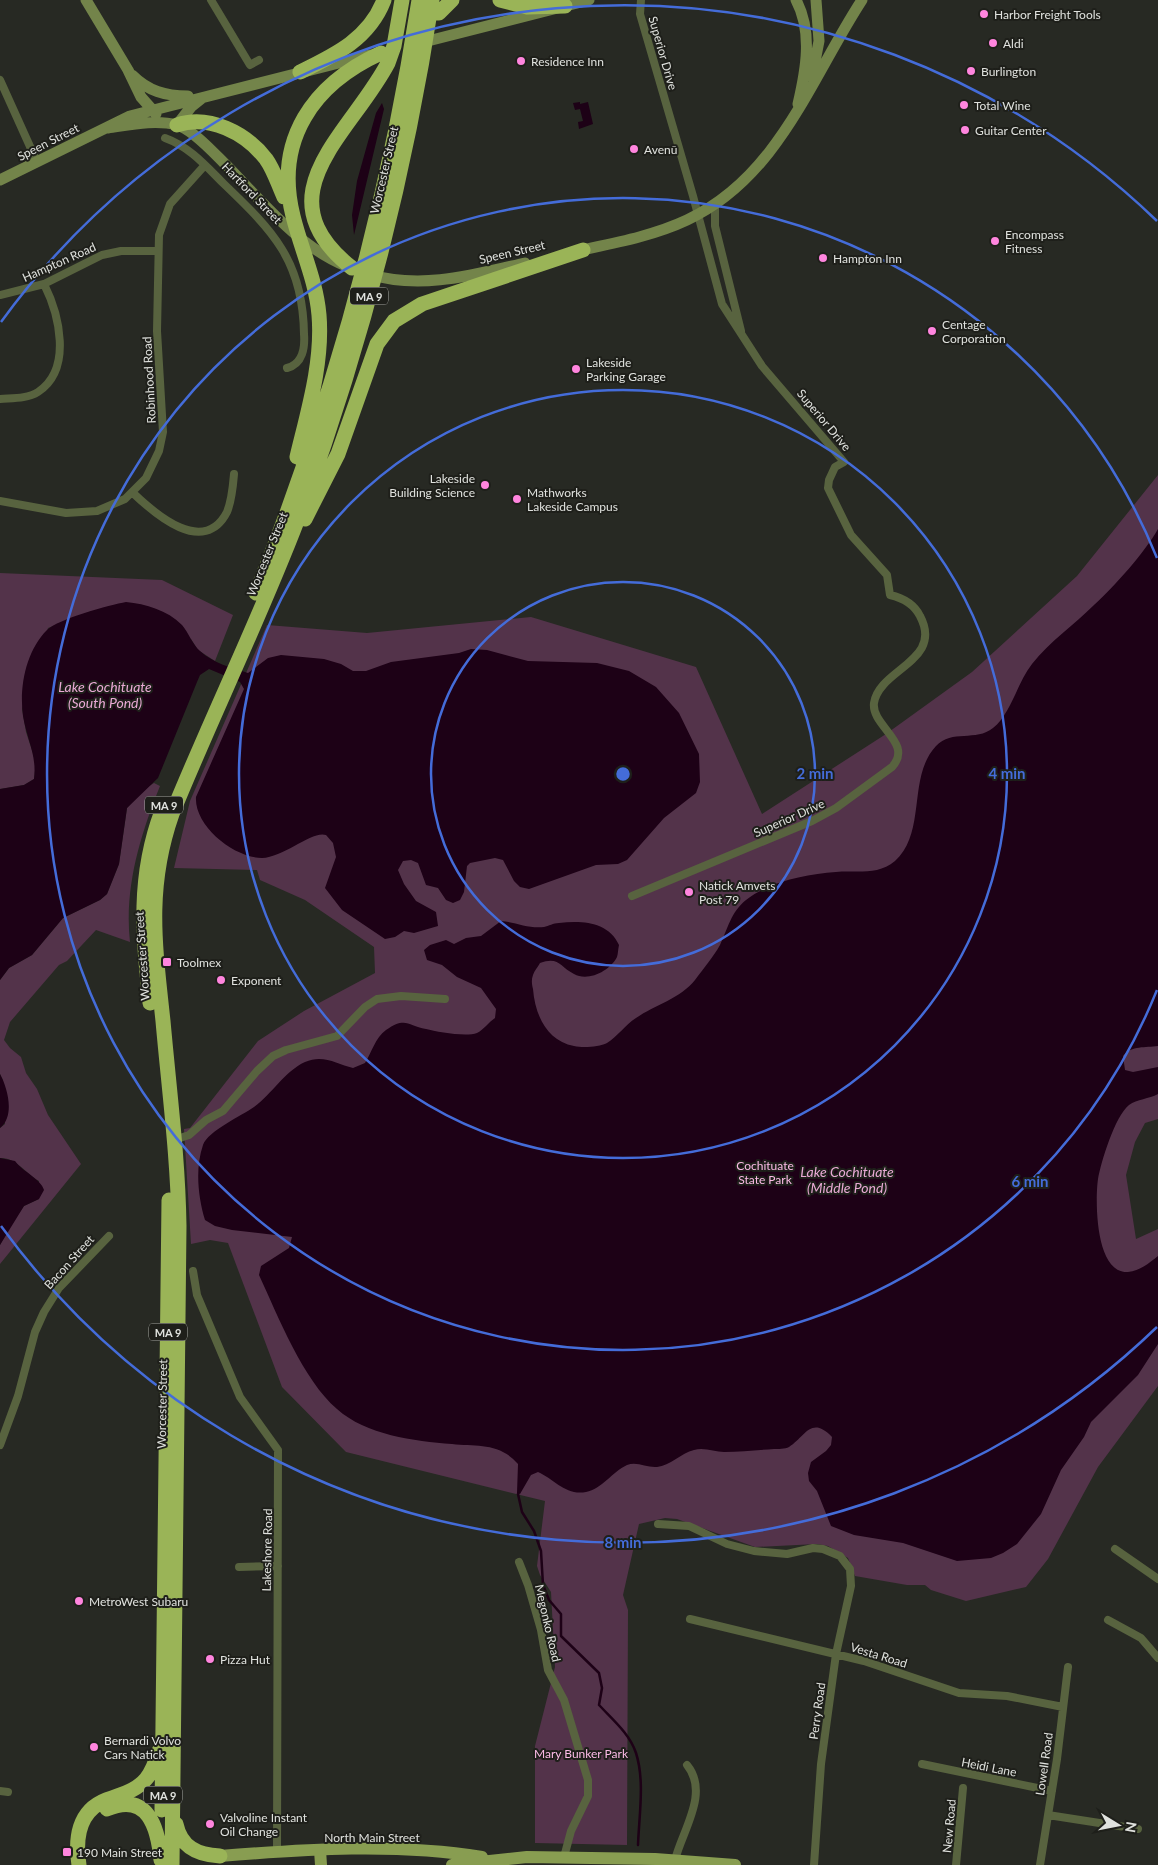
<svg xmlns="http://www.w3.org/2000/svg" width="1158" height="1865" font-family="Lato,sans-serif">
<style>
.green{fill:#53334a}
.water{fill:#1d0116}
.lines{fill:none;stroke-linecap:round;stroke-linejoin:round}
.stream{stroke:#1d0116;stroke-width:2.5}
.street{stroke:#58633f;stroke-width:8}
.secondary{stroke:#73844a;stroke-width:11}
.primary{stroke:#889d51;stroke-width:12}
.highway{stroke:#9ab457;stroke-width:15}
.ring{fill:none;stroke:#446cd9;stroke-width:2.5}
.poi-dot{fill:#ff85de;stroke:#1e1f1a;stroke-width:2}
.labels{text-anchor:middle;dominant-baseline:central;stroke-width:4;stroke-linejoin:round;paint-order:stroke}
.shield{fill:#1e1f1a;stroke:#a6a8a3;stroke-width:1}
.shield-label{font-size:11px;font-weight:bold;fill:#e0e2de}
.poi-label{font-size:12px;fill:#e0e2de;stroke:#1e1f1a;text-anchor:start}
.street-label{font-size:12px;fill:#e0e2de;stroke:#1e1f1a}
.park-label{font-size:12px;fill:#fcbbe7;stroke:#1e1f1a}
.water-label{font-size:14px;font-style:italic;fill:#e8a9d4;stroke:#1e1f1a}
.centre{fill:#446cd9;stroke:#1e1f1a;stroke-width:2.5}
.ring-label{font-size:15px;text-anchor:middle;font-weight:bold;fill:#446cd9;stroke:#1e1f1a;stroke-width:4;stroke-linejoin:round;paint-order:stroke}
</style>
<rect width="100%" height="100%" fill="#272923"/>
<path class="green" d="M1158 475V1119L1145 1123 1135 1142 1126 1175 1136 1239 1158 1229V1386L1098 1467 1048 1559 1026 1587 966 1601 931 1590 925 1585H907L855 1576 848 1558 828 1546 817 1544 755 1547 677 1519 665 1518 639 1524 623 1595 628 1610 627 1845 535 1843V1746L555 1667 551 1592 540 1575 537 1566 545 1501 346 1452 282 1387 228 1243 210 1240 191 1244 184 1129 190 1128 258 1041 304 1011 375 973 374 947 305 900 260 880 257 870 174 868 190 801 267 625 367 633 531 617 696 667 762 814 886 734 972 672 1077 576Z
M0 573 162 580 233 615 215 661 198 650 191 639 87 613 48 628 22 709 26 732 36 763 34 779 24 785 0 789Z
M154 783 160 786C140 836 124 888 130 942L96 930 67 961 59 965 10 1022 4 1040 10 1048 21 1057 26 1073 37 1089 48 1115 81 1164 0 1264V1245L12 1223 24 1206 39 1199V1181C26 1174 16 1157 0 1158V1128L5 1124 3 1080 0 1074V980L9 968 32 955 63 918 100 900 107 894 119 864 127 808 143 790Z"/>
<path class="water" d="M580 102V104L588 102 593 124 579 129 578 122 583 121 580 109 575 110 573 103Z
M382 103 384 109 354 235 352 215 357 181 376 113Z
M1158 529V1046C1145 1048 1132 1045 1123 1056L1125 1070 1133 1072 1158 1067V1094C1149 1099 1137 1099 1129 1105 1115 1116 1101 1162 1098 1179 1095 1200 1095 1274 1128 1272 1140 1271 1149 1263 1158 1256V1344L1138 1375 1091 1422 1084 1437 1061 1470 1041 1514 1017 1544 1003 1553 991 1558 957 1561 903 1543 854 1535 831 1526 817 1491 809 1481 808 1473 811 1462 826 1451 831 1445 832 1437C811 1415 805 1437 789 1447 785 1449 778 1449 774 1449 757 1450 741 1452 724 1452 715 1452 704 1447 694 1450 681 1453 670 1466 657 1467 647 1468 637 1461 627 1465 612 1472 602 1489 586 1492 566 1496 554 1479 538 1472L531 1475 520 1494 517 1493 518 1464C499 1442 477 1447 452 1444 414 1441 366 1435 337 1409 303 1380 278 1316 259 1275L261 1266 289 1248 292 1237 232 1230 215 1226 205 1220C198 1197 195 1168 203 1145 208 1131 241 1116 254 1107 272 1094 285 1071 305 1062 323 1054 337 1064 353 1068L365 1063C372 1052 375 1038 386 1030 406 1016 408 1026 426 1029 437 1032 466 1037 477 1033 483 1030 489 1022 495 1018L496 1009 481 988 457 977 442 965 427 960 424 950 430 945 446 940 454 944 466 938 481 936 501 921C515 922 529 929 544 927 549 926 553 923 559 923 582 920 609 922 619 945 618 949 618 954 617 957 610 971 588 982 574 974 560 967 559 956 540 963 538 967 534 971 533 975 531 980 532 985 533 989 535 1015 547 1041 574 1046 583 1048 599 1047 607 1043 617 1037 625 1025 636 1018 655 1005 681 998 695 980 703 969 714 956 720 945 728 928 731 912 746 900 769 882 806 874 836 872 856 870 877 876 895 861 927 832 907 777 936 746 952 729 976 742 993 728 1011 714 1017 683 1032 664 1050 641 1074 625 1094 605 1114 587 1145 552 1158 529Z
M126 602C146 604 167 610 182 625 189 633 192 644 200 651 213 663 232 668 248 673L268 658 281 655 324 659 341 664 353 671H366L391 662 459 653 471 649 487 650 528 661 597 663 629 671 656 687 679 713 699 754 700 782 696 793 664 818 627 860 618 864 596 865 529 889 520 887 514 881 503 860 495 858 470 863 467 866 464 892 460 900 453 903 446 900 438 888 426 885 418 863 411 860 403 861 398 870 404 884 416 901 436 912 438 926 414 933 404 931 395 937 385 939 342 910 325 888 336 857 333 843 326 835C313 830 284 857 262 858 234 858 194 826 196 797L244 689 240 682 209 669 200 675 197 682 158 778 127 808 119 864 107 894 100 900 63 918 32 955 9 968 0 980V789L24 785 34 779C37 755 27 740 23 716 19 687 26 651 47 630 58 619 110 605 126 602Z
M0 1074C8 1089 15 1116 0 1128Z
M0 1158 15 1161C23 1172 41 1179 44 1190L39 1199 24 1206 0 1245Z"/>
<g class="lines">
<path class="stream" d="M518 1494 522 1512 534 1531 541 1551 543 1585 549 1600 561 1614V1636L599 1673 602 1688 599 1705C612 1719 630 1734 636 1753 645 1781 639 1816 638 1845"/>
<path class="street" d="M211 0 250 65 259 60
M0 80 37 162
M165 138C190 147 206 166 224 184 273 231 303 261 304 334 305 347 303 364 287 368
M715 205V226L741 331
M0 295 44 284 102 255 121 251H157
M0 399C12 398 27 399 38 392 73 369 59 314 44 284
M133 493C155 514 204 557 227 512 232 500 233 486 234 474
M0 501 66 513 97 511 125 499 146 478 159 451 163 432 157 331 159 235 170 204 205 165
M632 896 812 821 836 808 892 767C914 743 871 726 874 703 879 669 944 661 920 616 914 604 903 598 890 595L887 575 851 535 828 488 829 480 835 467 844 462 762 366 722 304 693 196 640 14 641 0
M174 1140 189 1135 206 1120 223 1111 257 1071 273 1056 286 1050 337 1036 365 1007 377 999 401 996 445 999
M193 1271 197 1295 240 1397 278 1450 277 1851
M0 1445 18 1396 35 1332 44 1312 59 1288 109 1236
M658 1524 689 1526 727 1544 754 1551 787 1554 813 1548 823 1549 840 1556 850 1569 851 1586 836 1654 821 1764 814 1865
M1115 1549 1158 1579
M519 1562 528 1585 541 1630 548 1670 564 1700 588 1780V1796L571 1831 564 1857
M239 1567 278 1566
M690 1619 864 1661 959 1693 1007 1696 1063 1707
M1108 1620 1141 1638 1158 1658
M922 1764 1052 1791
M0 1791 8 1792
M1048 1815 1138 1829
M675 1860C682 1831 710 1793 687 1765
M956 1865 963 1788
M1040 1865 1057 1759 1068 1667"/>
<path class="secondary" d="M86 0 128 70 141 97 156 114
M796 0C813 32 806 70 798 104
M420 43 589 0
M132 75C148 91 165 96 188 96
M812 77 819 41 816 0
M177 125 191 107 201 99
M108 128C129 125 155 119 177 125 192 129 213 152 224 163 261 200 297 246 346 266
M0 180 130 116 370 55
M577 251C614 243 653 236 687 220 778 178 811 78 862 0
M368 274C421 290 473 275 525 263"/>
<path class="primary" d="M320 1850 321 1865
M220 1856C307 1849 396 1843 482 1857
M452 1865 527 1857 655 1859 735 1865"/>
<path class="highway" d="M500 0 527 7 565 6
M422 13H439L452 0
M300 72C335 55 369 39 384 0
M177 125C209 114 246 133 266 159 274 170 278 184 284 197
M352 268C259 195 351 134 388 63L394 46 402 0
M297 457C308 411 323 362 319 315 316 280 301 249 293 216 274 140 313 84 381 53
M305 519 338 454 377 344 394 321 422 304 583 250
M256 593C333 403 388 202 419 0
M150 1003C143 935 137 877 162 811
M107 1809C148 1791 158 1828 161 1860
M162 1810 169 1200
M176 1824C181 1847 197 1855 220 1856
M79 1865C75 1839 78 1811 106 1800 121 1794 135 1792 146 1779 153 1771 156 1761 159 1751
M172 1865 179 1226C178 1157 169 1089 163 1021 155 946 146 888 172 814 212 716 259 620 297 521 360 352 405 178 432 0"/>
</g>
<g class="ring">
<circle cx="623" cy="774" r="192"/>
<circle cx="623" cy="774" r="384"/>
<path d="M1157 990A576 576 0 1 1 1157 558"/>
<path d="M1157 1327A769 769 0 0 1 1 1226M1 322A769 769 0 0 1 1157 221"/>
</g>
<g class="poi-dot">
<circle cx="984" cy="14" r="5"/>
<circle cx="993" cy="43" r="5"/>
<circle cx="521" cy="61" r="5"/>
<circle cx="971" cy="71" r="5"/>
<circle cx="964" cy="105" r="5"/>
<circle cx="965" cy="130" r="5"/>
<circle cx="634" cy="149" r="5"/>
<circle cx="995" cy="241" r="5"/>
<circle cx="823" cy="258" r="5"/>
<circle cx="932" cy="331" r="5"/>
<circle cx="576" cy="369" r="5"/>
<circle cx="485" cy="485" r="5"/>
<circle cx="517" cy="499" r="5"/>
<circle cx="689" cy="892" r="5"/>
<rect x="162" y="957" width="10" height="10" rx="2.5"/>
<circle cx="221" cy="980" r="5"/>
<circle cx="79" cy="1601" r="5"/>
<circle cx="210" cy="1659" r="5"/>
<circle cx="94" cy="1747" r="5"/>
<circle cx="210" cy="1824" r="5"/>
<rect x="62" y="1847" width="10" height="10" rx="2.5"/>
</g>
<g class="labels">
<g class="shield">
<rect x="350" y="287.5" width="38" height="17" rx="4"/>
<rect x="145" y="796.5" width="38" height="17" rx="4"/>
<rect x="149" y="1323.5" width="38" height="17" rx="4"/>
<rect x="144" y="1786.5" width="38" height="17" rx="4"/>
</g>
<g class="shield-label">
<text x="369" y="296">MA 9</text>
<text x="164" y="805">MA 9</text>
<text x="168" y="1332">MA 9</text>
<text x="163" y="1795">MA 9</text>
</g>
<g class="poi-label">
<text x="994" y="14">Harbor Freight Tools</text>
<text x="1003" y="43">Aldi</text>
<text x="531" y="61">Residence Inn</text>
<text x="981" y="71">Burlington</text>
<text x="974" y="105">Total Wine</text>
<text x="975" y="130">Guitar Center</text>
<text x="644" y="149">Avenū</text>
<text x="1005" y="234">Encompass<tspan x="1005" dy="14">Fitness</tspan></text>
<text x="833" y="258">Hampton Inn</text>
<text x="942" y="324">Centage<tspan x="942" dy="14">Corporation</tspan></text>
<text x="586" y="362">Lakeside<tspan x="586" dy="14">Parking Garage</tspan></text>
<text x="475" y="478" text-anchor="end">Lakeside<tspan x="475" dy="14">Building Science</tspan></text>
<text x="527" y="492">Mathworks<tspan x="527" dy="14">Lakeside Campus</tspan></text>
<text x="699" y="885">Natick Amvets<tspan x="699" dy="14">Post 79</tspan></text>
<text x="177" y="962">Toolmex</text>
<text x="231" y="980">Exponent</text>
<text x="89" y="1601">MetroWest Subaru</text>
<text x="220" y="1659">Pizza Hut</text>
<text x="104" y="1740">Bernardi Volvo<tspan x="104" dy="14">Cars Natick</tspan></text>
<text x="220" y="1817">Valvoline Instant<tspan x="220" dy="14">Oil Change</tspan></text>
<text x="77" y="1852">190 Main Street</text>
</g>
<g class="street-label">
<text transform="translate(663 53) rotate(74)">Superior Drive</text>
<text transform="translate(48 142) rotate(-27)">Speen Street</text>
<text transform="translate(384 170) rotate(-77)">Worcester Street</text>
<text transform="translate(252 193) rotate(46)">Hartford Street</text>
<text transform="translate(512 252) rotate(-13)">Speen Street</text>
<text transform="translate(59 262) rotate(-24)">Hampton Road</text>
<text transform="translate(149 380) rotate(-93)">Robinhood Road</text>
<text transform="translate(824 420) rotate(50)">Superior Drive</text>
<text transform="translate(267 554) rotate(-68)">Worcester Street</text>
<text transform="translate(789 818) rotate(-24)">Superior Drive</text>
<text transform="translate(142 956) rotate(-94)">Worcester Street</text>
<text transform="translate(69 1262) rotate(-48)">Bacon Street</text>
<text transform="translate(162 1404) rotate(-89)">Worcester Street</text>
<text transform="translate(267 1550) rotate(-89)">Lakeshore Road</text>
<text transform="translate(548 1623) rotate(77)">Megonko Road</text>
<text transform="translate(879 1655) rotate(17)">Vesta Road</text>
<text transform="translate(817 1711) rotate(-82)">Perry Road</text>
<text transform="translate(1044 1764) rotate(-82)">Lowell Road</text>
<text transform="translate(989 1767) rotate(11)">Heidi Lane</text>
<text transform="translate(949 1826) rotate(-85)">New Road</text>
<text x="372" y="1837">North Main Street</text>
</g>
<g class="park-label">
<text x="765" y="1165">Cochituate<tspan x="765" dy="14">State Park</tspan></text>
<text x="581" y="1753">Mary Bunker Park</text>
</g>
<g class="water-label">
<text x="105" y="686">Lake Cochituate<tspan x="105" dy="16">(South Pond)</tspan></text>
<text x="847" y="1171">Lake Cochituate<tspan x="847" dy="16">(Middle Pond)</tspan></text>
</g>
</g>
<circle cx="623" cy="774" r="8" class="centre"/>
<g class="ring-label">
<text x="815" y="779">2 min</text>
<text x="1007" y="779">4 min</text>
<text x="1030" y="1187">6 min</text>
<text x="623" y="1548">8 min</text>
</g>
<g transform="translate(1118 1825) rotate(100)" stroke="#1e1f1a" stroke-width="4" paint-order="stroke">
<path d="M0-4L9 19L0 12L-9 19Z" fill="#e0e2de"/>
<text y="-8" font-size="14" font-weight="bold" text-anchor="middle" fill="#e0e2de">N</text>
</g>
</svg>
